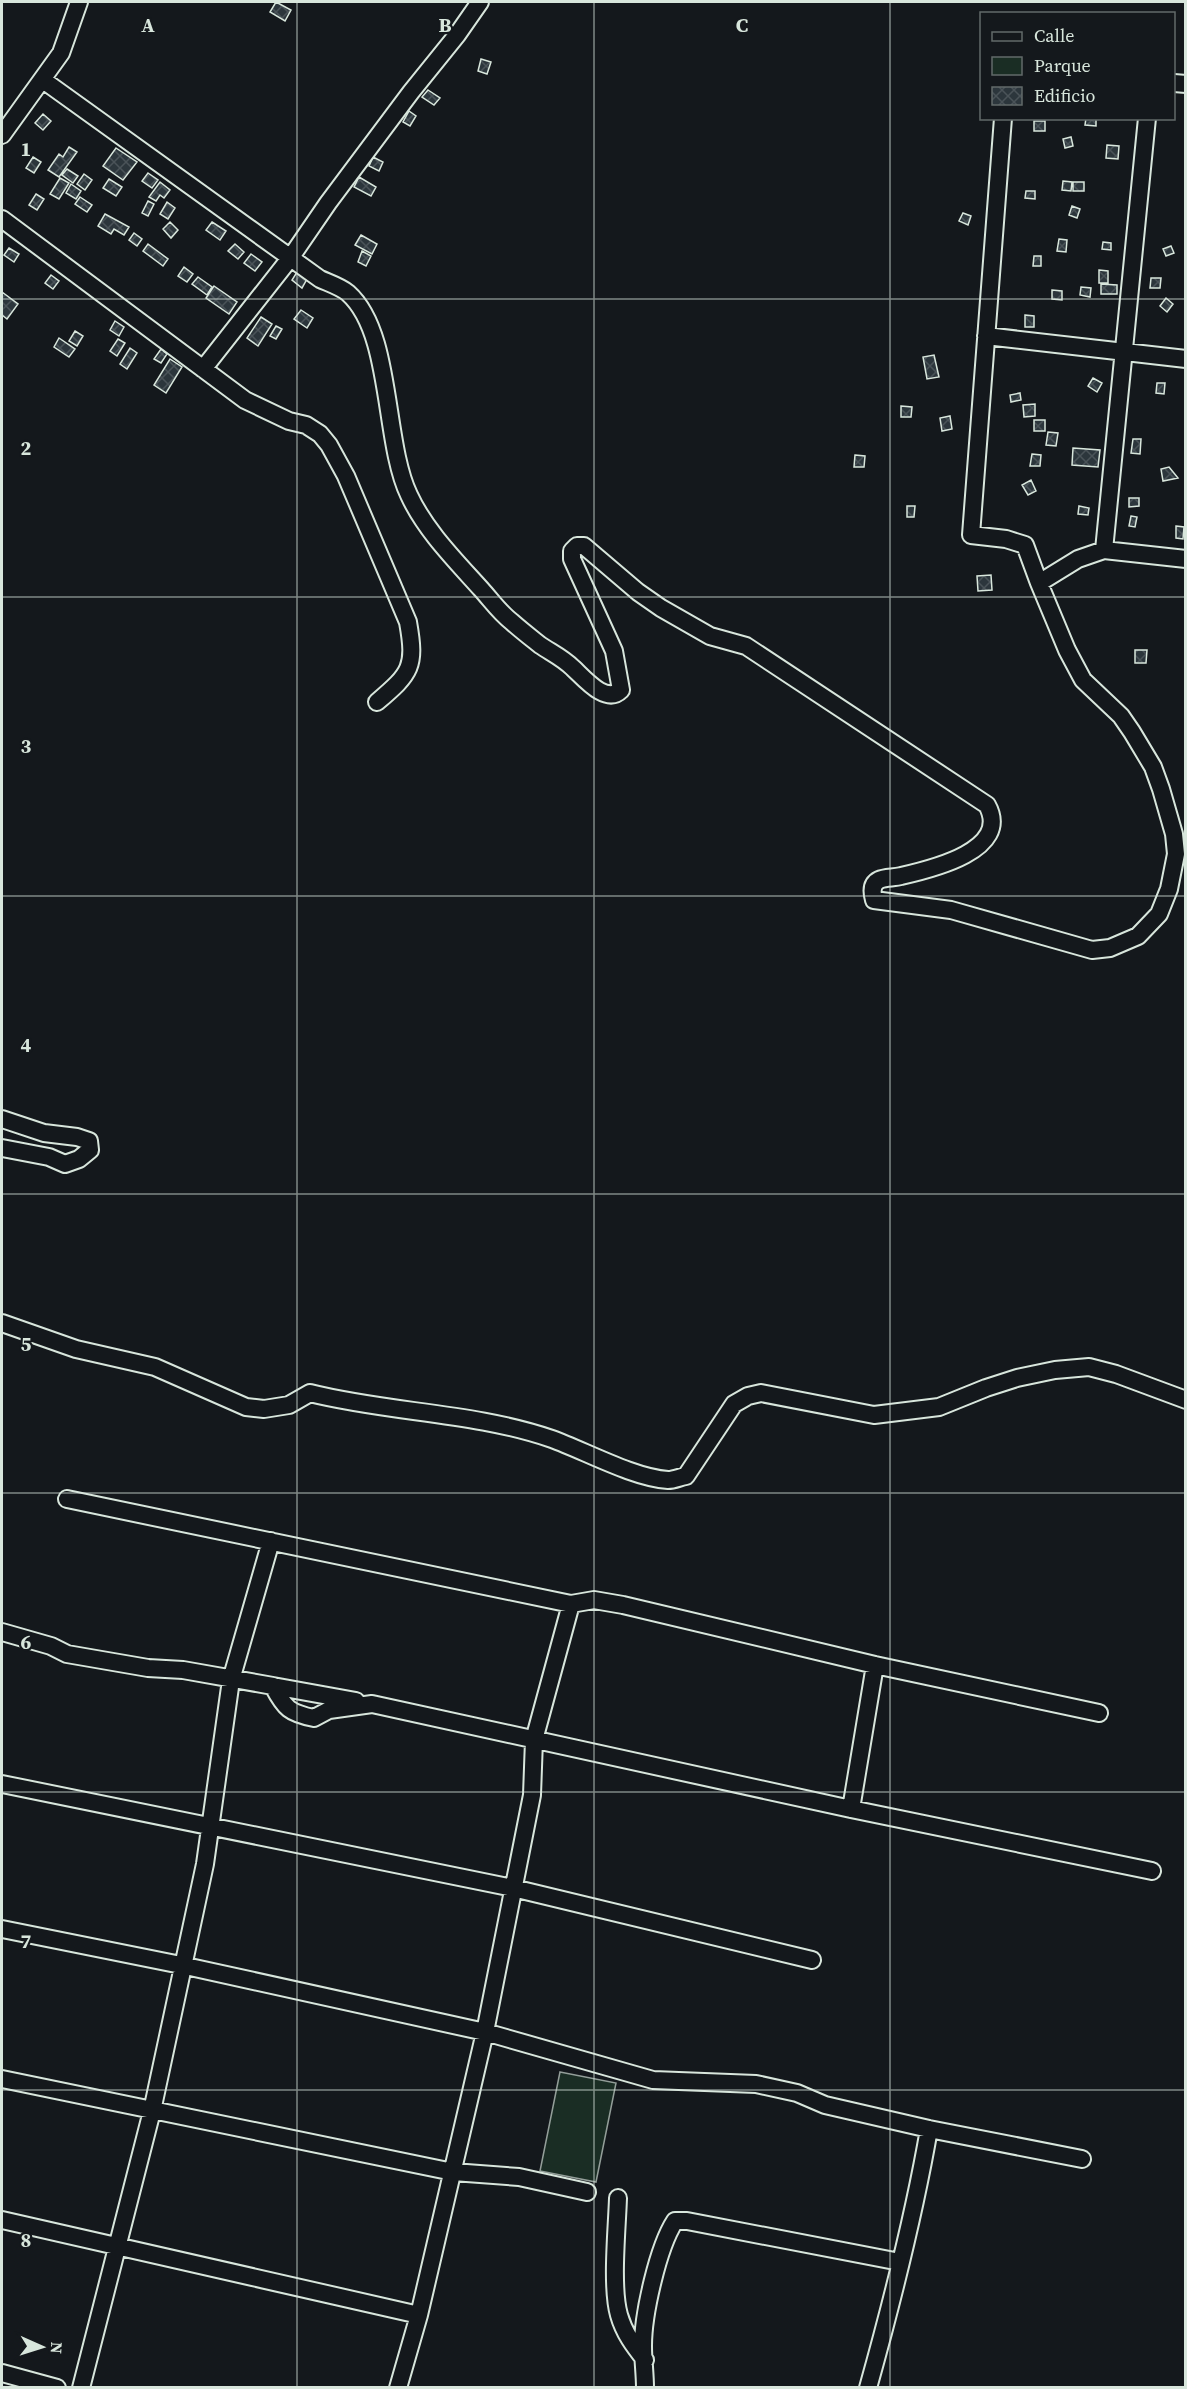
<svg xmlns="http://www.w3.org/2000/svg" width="1187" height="2389" font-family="'Source Serif 4',serif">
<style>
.park{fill:#1a2d24;stroke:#939e99;stroke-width:1.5}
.building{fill:url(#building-cross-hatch);stroke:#d8e6dc;stroke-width:1.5}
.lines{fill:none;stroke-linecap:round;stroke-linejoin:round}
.minor-casing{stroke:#d8e6dc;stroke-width:20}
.minor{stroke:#14181c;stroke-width:16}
.grid{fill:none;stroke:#d8e6dc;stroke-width:1.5;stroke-opacity:0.55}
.grid-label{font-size:20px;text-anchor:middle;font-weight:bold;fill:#d8e6dc;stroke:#14181c;stroke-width:4.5;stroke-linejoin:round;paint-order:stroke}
</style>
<defs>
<pattern id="building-cross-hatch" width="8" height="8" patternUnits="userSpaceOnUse" patternTransform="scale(1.5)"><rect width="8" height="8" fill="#2c363c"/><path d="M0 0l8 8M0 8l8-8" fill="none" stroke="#4a5358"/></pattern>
</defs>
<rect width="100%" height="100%" fill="#14181c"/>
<path class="park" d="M560 2072 616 2083 596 2182 540 2171Z"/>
<path class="building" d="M276 2 291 10 285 21 270 12Z
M481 59 491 62 487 74 478 71Z
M428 90 440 98 434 105 422 97Z
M409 111 416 116 410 126 403 122Z
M43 114 51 121 43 130 35 123Z
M1086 118H1096V126L1085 125Z
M1034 121H1045V131H1034Z
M1071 137 1073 146 1065 148 1063 139Z
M1107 145 1119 146 1118 159 1106 158Z
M69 147 77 152 59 177 48 170 59 154 63 157Z
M116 148 137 162 123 180 103 166Z
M33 157 41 162 34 173 26 168Z
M373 157 383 162 379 171 369 166Z
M67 169 78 176 73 183 62 175Z
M148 173 158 180 152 188 142 181Z
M84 174 92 180 85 190 77 184Z
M359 177 376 187 371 196 354 187Z
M60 178 69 183 59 199 50 194Z
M109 179 122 187 116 196 103 188Z
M1063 181 1072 182 1071 191 1062 190Z
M160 182 170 190 164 198 160 195 156 201 149 197Z
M1073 182H1084V191H1073Z
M71 184 81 191 76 199 66 193Z
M1026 191H1035V199L1025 198Z
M36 194 44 199 37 210 29 205Z
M80 197 92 205 87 212 75 204Z
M148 201 154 204 148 216 142 213Z
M167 202 175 208 168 219 160 214Z
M1072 206 1080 209 1077 218 1069 215Z
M963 213 971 216 968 225 959 221Z
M105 214 129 227 124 235 114 229 111 234 98 226Z
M170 222 178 230 171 238 163 229Z
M212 222 226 231 220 240 206 230Z
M134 233 142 239 137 246 129 240Z
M361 235 377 244 372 254 355 245Z
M1059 239 1067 240 1066 252 1057 251Z
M1103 242 1111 243V250L1102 249Z
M148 244 168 259 163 266 143 251Z
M235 244 244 252 238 259 228 251Z
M1171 246 1174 253 1166 256 1163 249Z
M9 248 19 254 14 262 4 255Z
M362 251 371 256 366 266 358 262Z
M251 254 262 262 255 271 244 263Z
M1034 256H1041V266H1033Z
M184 267 193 274 187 282 178 276Z
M1099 270 1108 271V283H1099Z
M297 272 307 279 302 288 292 280Z
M51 275 59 281 53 289 45 283Z
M198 277 212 287 207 295 192 284Z
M1151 278H1161L1160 288H1150Z
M1101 284 1117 285V294H1101Z
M214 286 237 302 229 314 206 298Z
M1081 287 1091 288 1090 297 1080 295Z
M1052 290 1062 291V300L1052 299Z
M2 292 18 304 7 319 2 315Z
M1166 298 1173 304 1167 312 1160 306Z
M301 310 313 318 307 328 294 319Z
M1025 315 1034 316V327H1025Z
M261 317 272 324 258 346 247 338Z
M115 321 124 327 119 336 110 330Z
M276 326 282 329 276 339 270 336Z
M75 331 83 336 77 346 69 341Z
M59 338 75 349 69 357 54 347Z
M118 339 125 343 117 356 110 351Z
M130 348 137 353 127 369 120 364Z
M161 349 167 354 161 363 154 359Z
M934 355 939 377 927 379 923 357Z
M170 359 182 367 166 393 154 385Z
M1093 378 1102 383 1097 392 1088 386Z
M1157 383H1165L1164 394 1156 393Z
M1020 393 1021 400 1011 402 1010 395Z
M1035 404V416L1024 417 1023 405Z
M901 406 912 407 911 417H901Z
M950 416 952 429 942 431 940 418Z
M1034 420H1045V431H1034Z
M1048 432 1058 433 1056 446 1046 445Z
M1133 439H1141L1140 454 1131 453Z
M1073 448 1100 450 1098 467 1072 465Z
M1032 454 1041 455 1040 466H1030Z
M855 455 865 456 864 467H854Z
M1169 467 1178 478 1163 481 1161 469Z
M1031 480 1036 491 1028 495 1022 485Z
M1129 498H1139V506L1129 507Z
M907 506H915L914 517H907Z
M1079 506 1089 508 1088 515 1078 514Z
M1131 516 1137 517 1135 527 1129 526Z
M1176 526 1184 527 1183 539 1176 538Z
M991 575 992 590 978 591 977 576Z
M1135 650H1147L1146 663H1135Z"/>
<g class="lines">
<g class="minor-casing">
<path id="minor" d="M43 80 320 279C329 283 341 287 348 293 393 333 383 441 409 495 425 530 455 560 481 589 491 600 500 613 512 622 521 630 530 637 540 645 552 653 563 658 573 668 584 678 606 705 621 690L614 651 572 559V551L577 546H584L638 592 661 608 710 636 746 646 987 805C1012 850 932 869 901 876 894 878 885 877 879 880 871 884 872 893 874 900L951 910 1092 950 1110 948 1138 936 1159 914 1169 889 1176 854 1174 834 1161 789 1153 767 1132 732 1121 716 1083 680 1067 650 1039 583
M1174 83 1186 84
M1003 118 971 535 1006 539 1025 545 1039 583 1078 559 1104 550 1186 559
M2 135 61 53 79 2
M2 219 245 400 289 421 306 425 320 434 329 445 346 476 408 622C416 667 411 673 377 702
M986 336 1186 359
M203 369 291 257 328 203 411 92 457 35 480 2
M1104 550 1147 118
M2 1119 44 1133 77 1137 89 1141 90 1150 79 1159 65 1164 49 1157 2 1148
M2 1323 76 1349 155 1367 246 1407 264 1409 289 1405 310 1393C389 1413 474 1412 552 1439 585 1451 634 1478 668 1480 674 1480 680 1477 686 1476L734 1404 748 1396 761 1393 874 1415 939 1407 986 1388 1017 1378 1055 1370 1089 1367 1116 1374 1186 1400
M67 1499 571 1604 594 1600 623 1605 875 1665 1099 1713
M2 1632 51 1646 67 1654 148 1668 183 1670 273 1686C285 1709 290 1713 314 1718L329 1710 372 1704 851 1809 1152 1871
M273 1686 356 1701
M2 1784 513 1888 812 1960
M851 1809 875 1665
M2 1929 181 1965 485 2032 653 2080 756 2084 797 2093 825 2105 929 2129 1082 2159
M2 2079 453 2172 519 2177 587 2192
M618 2198C617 2229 611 2287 619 2315 624 2333 634 2346 645 2360
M2 2220 419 2315
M2 2373 57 2388
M81 2388 152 2111 205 1864 231 1680 271 1541
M398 2388 419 2315 485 2032 532 1795 534 1740 571 1604
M645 2388C645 2374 643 2360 643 2346 643 2314 658 2247 675 2221H687L900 2262
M868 2388C892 2302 914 2216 929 2129"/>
</g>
<use href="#minor" class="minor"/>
</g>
<path class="grid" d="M297 2V2388M594 2V2388M890 2V2388M2 299H1186M2 597H1186M2 896H1186M2 1194H1186M2 1493H1186M2 1792H1186M2 2090H1186"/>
<g class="grid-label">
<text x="148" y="32">A</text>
<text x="445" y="32">B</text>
<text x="742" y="32">C</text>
<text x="26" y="156">1</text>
<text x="26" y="455">2</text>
<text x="26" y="753">3</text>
<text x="26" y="1052">4</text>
<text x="26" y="1351">5</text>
<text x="26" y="1649">6</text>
<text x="26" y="1948">7</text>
<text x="26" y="2247">8</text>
</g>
<rect width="1187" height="2389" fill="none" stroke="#d8e6dc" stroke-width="6"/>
<rect x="980" y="12" width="195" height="108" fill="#14181c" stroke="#626a69" stroke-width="1.5"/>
<rect x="992" y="32" width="30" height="9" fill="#14181c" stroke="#626a69" stroke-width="1.5"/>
<text x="1034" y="42" font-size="18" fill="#d8e6dc">Calle</text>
<rect x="992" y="57" width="30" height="18" fill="#1a2d24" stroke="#626a69" stroke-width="1.5"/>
<text x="1034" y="72" font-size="18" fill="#d8e6dc">Parque</text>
<rect x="992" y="87" width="30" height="18" fill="url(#building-cross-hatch)" stroke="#626a69" stroke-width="1.5"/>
<text x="1034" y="102" font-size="18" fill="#d8e6dc">Edificio</text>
<g transform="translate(42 2347) rotate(93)" stroke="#14181c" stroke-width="4.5" paint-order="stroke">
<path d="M0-4.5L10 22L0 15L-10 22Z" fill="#d8e6dc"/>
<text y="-9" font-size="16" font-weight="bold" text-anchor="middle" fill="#d8e6dc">N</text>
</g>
</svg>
